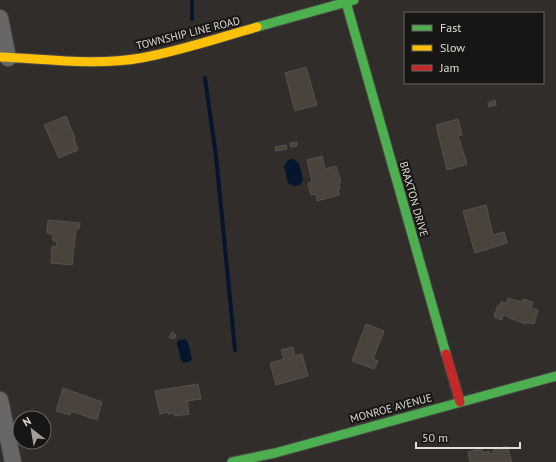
<svg xmlns="http://www.w3.org/2000/svg" width="556" height="462" font-family="'PT Sans',sans-serif">
<style>
.water{fill:#05152e}
.lines{fill:none;stroke-linecap:round;stroke-linejoin:round}
.stream{stroke:#05152e;stroke-width:4}
.building{fill:#4a433c;stroke:#54524f}
.street-casing{stroke:#4b4947;stroke-width:18}
.fast-casing{stroke:#4b4947;stroke-width:11}
.slow-casing{stroke:#4b4947;stroke-width:11}
.jam-casing{stroke:#4b4947;stroke-width:11}
.street{stroke:#686766;stroke-width:16}
.fast{stroke:#4caf50;stroke-width:9}
.slow{stroke:#ffc107;stroke-width:9}
.jam{stroke:#c62828;stroke-width:9}
.labels{text-anchor:middle;dominant-baseline:central;stroke-width:4;stroke-linejoin:round;paint-order:stroke}
.street-label{font-size:11px;fill:#dfdcd9;stroke:#181614}
</style>
<rect width="100%" height="100%" fill="#302d2a"/>
<path class="water" d="M293 159 299 163 303 180 300 185 294 186 288 183 284 166 288 160Z
M185 339 188 342 192 359 190 361 184 363 181 360 177 343 179 340Z"/>
<g class="lines">
<path class="stream" d="M192 0V19
M205 78 216 156 235 350"/>
</g>
<path class="building" d="M306 67 317 105 295 111 285 73Z
M495 100 496 105 489 107 488 103Z
M66 116 75 138 74 139 78 150 59 158 44 125Z
M458 119 462 135 458 136 467 164 447 170 436 125Z
M297 142V146L291 147 290 143Z
M286 145 287 149 276 151 275 147Z
M322 156 325 169 336 166 341 182 339 183 340 189H338L339 195 317 201 316 194 311 195 308 183 312 182 307 160Z
M486 205 493 235 504 232 507 243 475 253 463 211Z
M48 220 80 223 79 229H76L72 265 51 263 52 246 56 247 57 241H53V234L47 233Z
M508 298 522 302 523 299 533 302 531 308 538 310 534 324 526 322V324L509 318V317L503 315 502 320 494 317 498 305 500 306 501 302 506 303Z
M366 324 384 331 373 359 378 361 374 369 352 361Z
M172 332 176 335 174 339 169 337Z
M293 347 295 356 302 354 308 376 276 385 270 363 284 359 281 350Z
M198 384 201 399 187 401 189 414 175 416 174 413 168 414V412L160 414 155 391Z
M63 388 102 402 97 420 71 411 70 415 56 411Z
M507 446 512 462H470L468 452 482 448 483 453 489 451 490 454 494 453 493 450Z"/>
<g class="lines">
<g class="street-casing">
<path id="street" d="M0 18 8 58
M0 400 13 462"/>
</g>
<g class="fast-casing">
<path id="fast" d="M346 2 446 354
M257 27 354 0
M232 462 275 453 556 376"/>
</g>
<g class="slow-casing">
<path id="slow" d="M0 57C46 59 96 66 141 58 180 51 218 38 257 27"/>
</g>
<g class="jam-casing">
<path id="jam" d="M446 354 460 402"/>
</g>
<use href="#street" class="street"/>
<use href="#fast" class="fast"/>
<use href="#slow" class="slow"/>
<use href="#jam" class="jam"/>
</g>
<g class="labels">
<g class="street-label">
<text transform="translate(188 33) rotate(-14)">TOWNSHIP LINE ROAD</text>
<text transform="translate(414 199) rotate(74)">BRAXTON DRIVE</text>
<text transform="translate(391 408) rotate(-15)">MONROE AVENUE</text>
</g>
</g>
<rect x="404" y="12" width="140" height="72" fill="#181614" stroke="#686563"/>
<rect x="412" y="25" width="20" height="6" fill="#4caf50" stroke="#686563"/>
<text x="440" y="32" font-size="12" fill="#dfdcd9">Fast</text>
<rect x="412" y="45" width="20" height="6" fill="#ffc107" stroke="#686563"/>
<text x="440" y="52" font-size="12" fill="#dfdcd9">Slow</text>
<rect x="412" y="65" width="20" height="6" fill="#c62828" stroke="#686563"/>
<text x="440" y="72" font-size="12" fill="#dfdcd9">Jam</text>
<g transform="translate(32 430) rotate(329)"><circle r="19" fill="#181614" stroke="#686563"/>
<path d="M0-3L7 15L0 10L-7 15Z" fill="#a29f9c"/>
<text y="-6" font-size="11" font-weight="bold" text-anchor="middle" fill="#dfdcd9">N</text>
</g>
<path d="M416 442v6h104v-6" fill="none" stroke="#dfdcd9" stroke-width="2"/>
<text x="422" y="442" font-size="12" fill="#dfdcd9" stroke="#181614" stroke-width="3" paint-order="stroke">50 m</text>
</svg>
